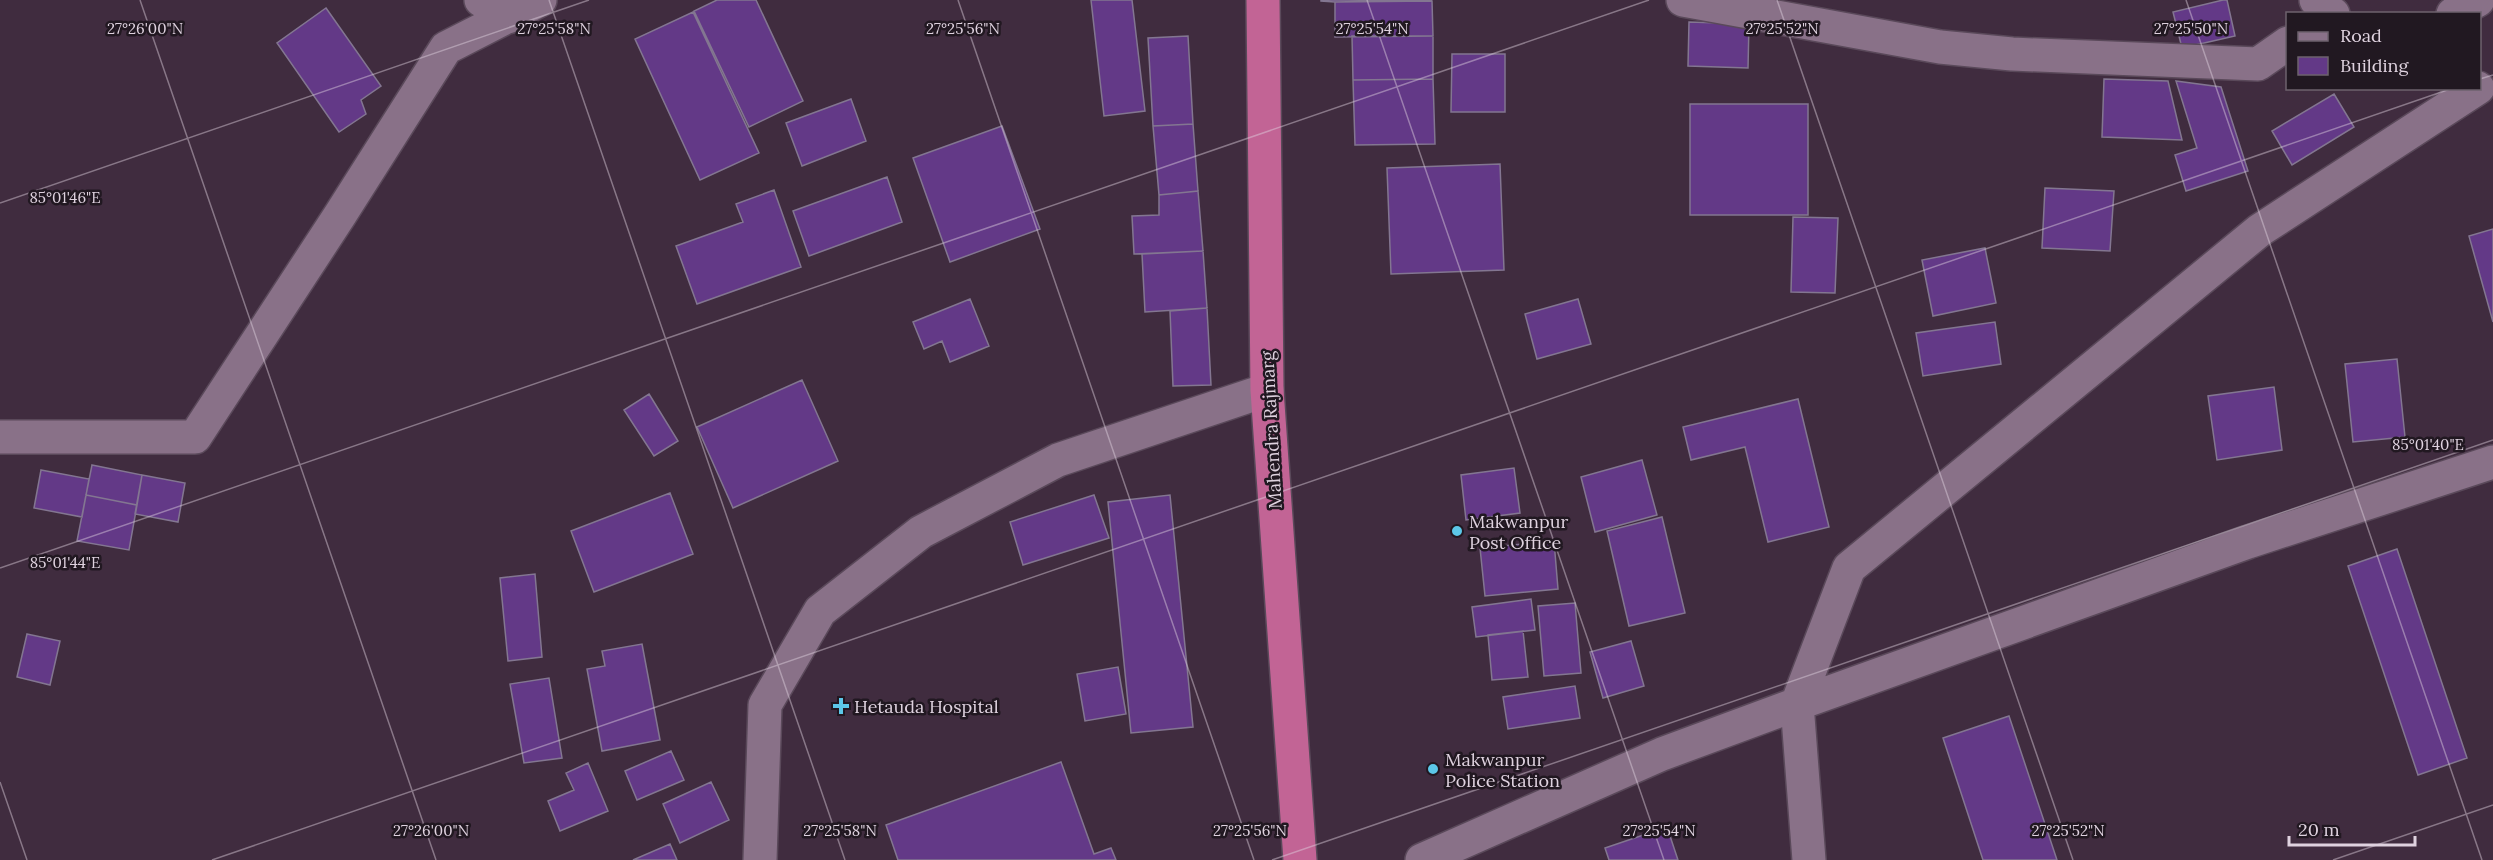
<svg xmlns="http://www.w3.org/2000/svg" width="2493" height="860" font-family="Lora,serif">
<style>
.building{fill:#633987;stroke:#837691;stroke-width:1.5}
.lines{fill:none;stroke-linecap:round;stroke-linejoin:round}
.minor-casing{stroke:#5a495a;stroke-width:36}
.highway-casing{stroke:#5a495a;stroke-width:36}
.minor{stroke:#897188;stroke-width:33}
.highway{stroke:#c26495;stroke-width:33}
.ticks{fill:none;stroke:#dfd2df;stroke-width:1.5;stroke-opacity:0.45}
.poi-dot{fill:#5cc7e8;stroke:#211821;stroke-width:2}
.labels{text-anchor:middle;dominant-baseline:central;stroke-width:5;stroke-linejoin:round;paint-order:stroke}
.street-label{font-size:18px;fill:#dfd2df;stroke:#211821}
.poi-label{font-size:18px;fill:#dfd2df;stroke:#211821;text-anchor:start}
.ticks-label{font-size:15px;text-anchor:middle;fill:#dfd2df;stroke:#211821;stroke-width:5;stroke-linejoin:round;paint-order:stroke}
</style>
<rect width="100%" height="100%" fill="#402c3f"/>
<path class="building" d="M717 0H756L803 101 749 127 694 11Z
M1091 0H1132L1145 111 1104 116Z
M1432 0 1335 2 1321 1V0Z
M2223 0H2227L2235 36 2182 48 2173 12Z
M1432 1 1433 36 1335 37V2Z
M326 8 381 86 361 100 366 114 339 132 277 43Z
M693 12 759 153 700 180 635 39Z
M1689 22 1749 24 1748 68 1688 66Z
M1188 36 1193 124 1153 126 1148 38Z
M1352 36H1433V79L1353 80Z
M1452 54H1505V112H1451Z
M1433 79 1435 144 1355 145 1353 80Z
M2104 79 2168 81 2182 140 2102 137Z
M2176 81 2221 87 2248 171 2186 191 2175 155 2197 148Z
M2334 94 2354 127 2292 165 2272 131Z
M851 99 866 141 802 166 786 123Z
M1690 104H1808V215H1690Z
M1193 124 1198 191 1159 195 1153 126Z
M1002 126 1040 229 950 262 913 158Z
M1500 164 1504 270 1391 274 1387 168Z
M887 177 902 222 809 256 793 211Z
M2045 188 2114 191 2110 251 2042 248Z
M774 190 801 267 697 304 676 246 743 222 736 204Z
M1198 191 1203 251 1134 254 1132 216 1159 215V195Z
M1793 217 1838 218 1835 293 1791 292Z
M2493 229V322L2469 236Z
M1985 248 1996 303 1933 316 1922 260Z
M1203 251 1207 308 1145 312 1142 254Z
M970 299 989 346 950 362 942 341 924 349 913 322Z
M1578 299 1591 344 1537 359 1525 314Z
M1207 308 1211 385 1173 386 1170 311Z
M1995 322 2001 364 1923 376 1916 333Z
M2397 359 2405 437 2353 442 2345 364Z
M802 380 838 461 733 508 697 427Z
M2274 387 2282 450 2217 460 2208 396Z
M649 394 678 441 654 456 624 410Z
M1798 399 1829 527 1768 542 1745 447 1691 460 1683 427Z
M1642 460 1657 515 1595 532 1581 477Z
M92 465 142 475 137 505 86 495Z
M1514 468 1520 513 1466 520 1461 475Z
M41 470 89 479 82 517 34 508Z
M142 475 185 483 178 522 135 514Z
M670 493 693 554 594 592 571 531Z
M86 495 137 505 129 550 77 541Z
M1094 495 1109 538 1023 565 1010 522Z
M1170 495 1193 727 1131 733 1108 502Z
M1662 517 1685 613 1629 626 1607 531Z
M1554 541 1558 589 1485 596 1480 548Z
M2397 549 2467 758 2418 775 2348 566Z
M535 574 542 657 508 661 500 578Z
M1531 599 1535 630 1476 637 1472 607Z
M1575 603 1581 673 1544 676 1538 606Z
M1523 631 1528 677 1492 680 1488 635Z
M27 634 60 641 50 685 17 677Z
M1631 641 1644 686 1603 698 1590 652Z
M642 644 660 740 602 751 587 669 605 666 602 651Z
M1118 667 1126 714 1085 721 1077 674Z
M549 678 562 758 524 763 510 684Z
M1575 686 1580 718 1508 729 1503 697Z
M2009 716 2057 860H1983L1943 738Z
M671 751 684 780 637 800 625 771Z
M1061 762 1094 854 1111 848 1116 860H898L886 825Z
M588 763 608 811 560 831 548 801 574 790 566 773Z
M711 782 729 820 680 843 663 804Z
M1667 827 1678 860H1609L1605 848Z
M670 844 677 860H633Z"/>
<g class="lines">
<g class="minor-casing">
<path id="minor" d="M481 0 508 17
M1683 0 1940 47 2012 54 2258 64 2288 43
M2316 0 2328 13 2333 14
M2453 14 2478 0
M0 437H195L340 215 446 48 540 0
M760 860 765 705 820 611 921 532 1058 460 1267 390
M1422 860 1662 754 1797 704 2248 542 2493 462
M1809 860 1797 704 1849 568 2260 230 2478 88"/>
</g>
<g class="highway-casing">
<path id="highway" d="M1263 0 1267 390 1300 860"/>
</g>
<use href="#minor" class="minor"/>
<use href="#highway" class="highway"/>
</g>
<path class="ticks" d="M140 0 436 860M549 0 845 860M958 0 1254 860M1367 0 1664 860M1777 0 2073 860M2186 0 2482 860M2480 79 2493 75M0 203 589 0M0 568 1649 0M0 782 27 860M212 860 2453 88M1272 860 2493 440M2333 860 2493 805"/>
<g class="poi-dot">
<circle cx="1457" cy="531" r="6"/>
<path d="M838 697h6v6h6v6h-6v6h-6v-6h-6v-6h6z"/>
<circle cx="1433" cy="769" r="6"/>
</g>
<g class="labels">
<g class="street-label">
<text transform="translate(1271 430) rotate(-93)">Mahendra Rajmarg</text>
</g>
<g class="poi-label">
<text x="1469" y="521">Makwanpur<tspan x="1469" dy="21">Post Office</tspan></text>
<text x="854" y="706">Hetauda Hospital</text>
<text x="1445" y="759">Makwanpur<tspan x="1445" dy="21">Police Station</tspan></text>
</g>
</g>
<g class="ticks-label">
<text x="145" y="34">27°26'00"N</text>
<text x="554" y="34">27°25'58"N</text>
<text x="963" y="34">27°25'56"N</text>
<text x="1372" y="34">27°25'54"N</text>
<text x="1782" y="34">27°25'52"N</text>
<text x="2191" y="34">27°25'50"N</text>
<text x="65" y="203">85°01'46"E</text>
<text x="2428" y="450">85°01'40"E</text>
<text x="65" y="568">85°01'44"E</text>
<text x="431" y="836">27°26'00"N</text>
<text x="840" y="836">27°25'58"N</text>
<text x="1250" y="836">27°25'56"N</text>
<text x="1659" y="836">27°25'54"N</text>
<text x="2068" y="836">27°25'52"N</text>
</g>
<rect x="2286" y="12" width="195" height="78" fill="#211821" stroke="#6d626d" stroke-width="1.5"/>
<rect x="2298" y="32" width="30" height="9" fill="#897188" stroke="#6d626d" stroke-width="1.5"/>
<text x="2340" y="42" font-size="18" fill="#dfd2df">Road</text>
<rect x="2298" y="57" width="30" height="18" fill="#633987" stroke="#6d626d" stroke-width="1.5"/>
<text x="2340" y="72" font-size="18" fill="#dfd2df">Building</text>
<path d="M2289 836v9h126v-9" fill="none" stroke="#dfd2df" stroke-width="3"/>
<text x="2298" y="836" font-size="18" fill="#dfd2df" stroke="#211821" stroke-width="4.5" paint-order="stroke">20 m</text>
</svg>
